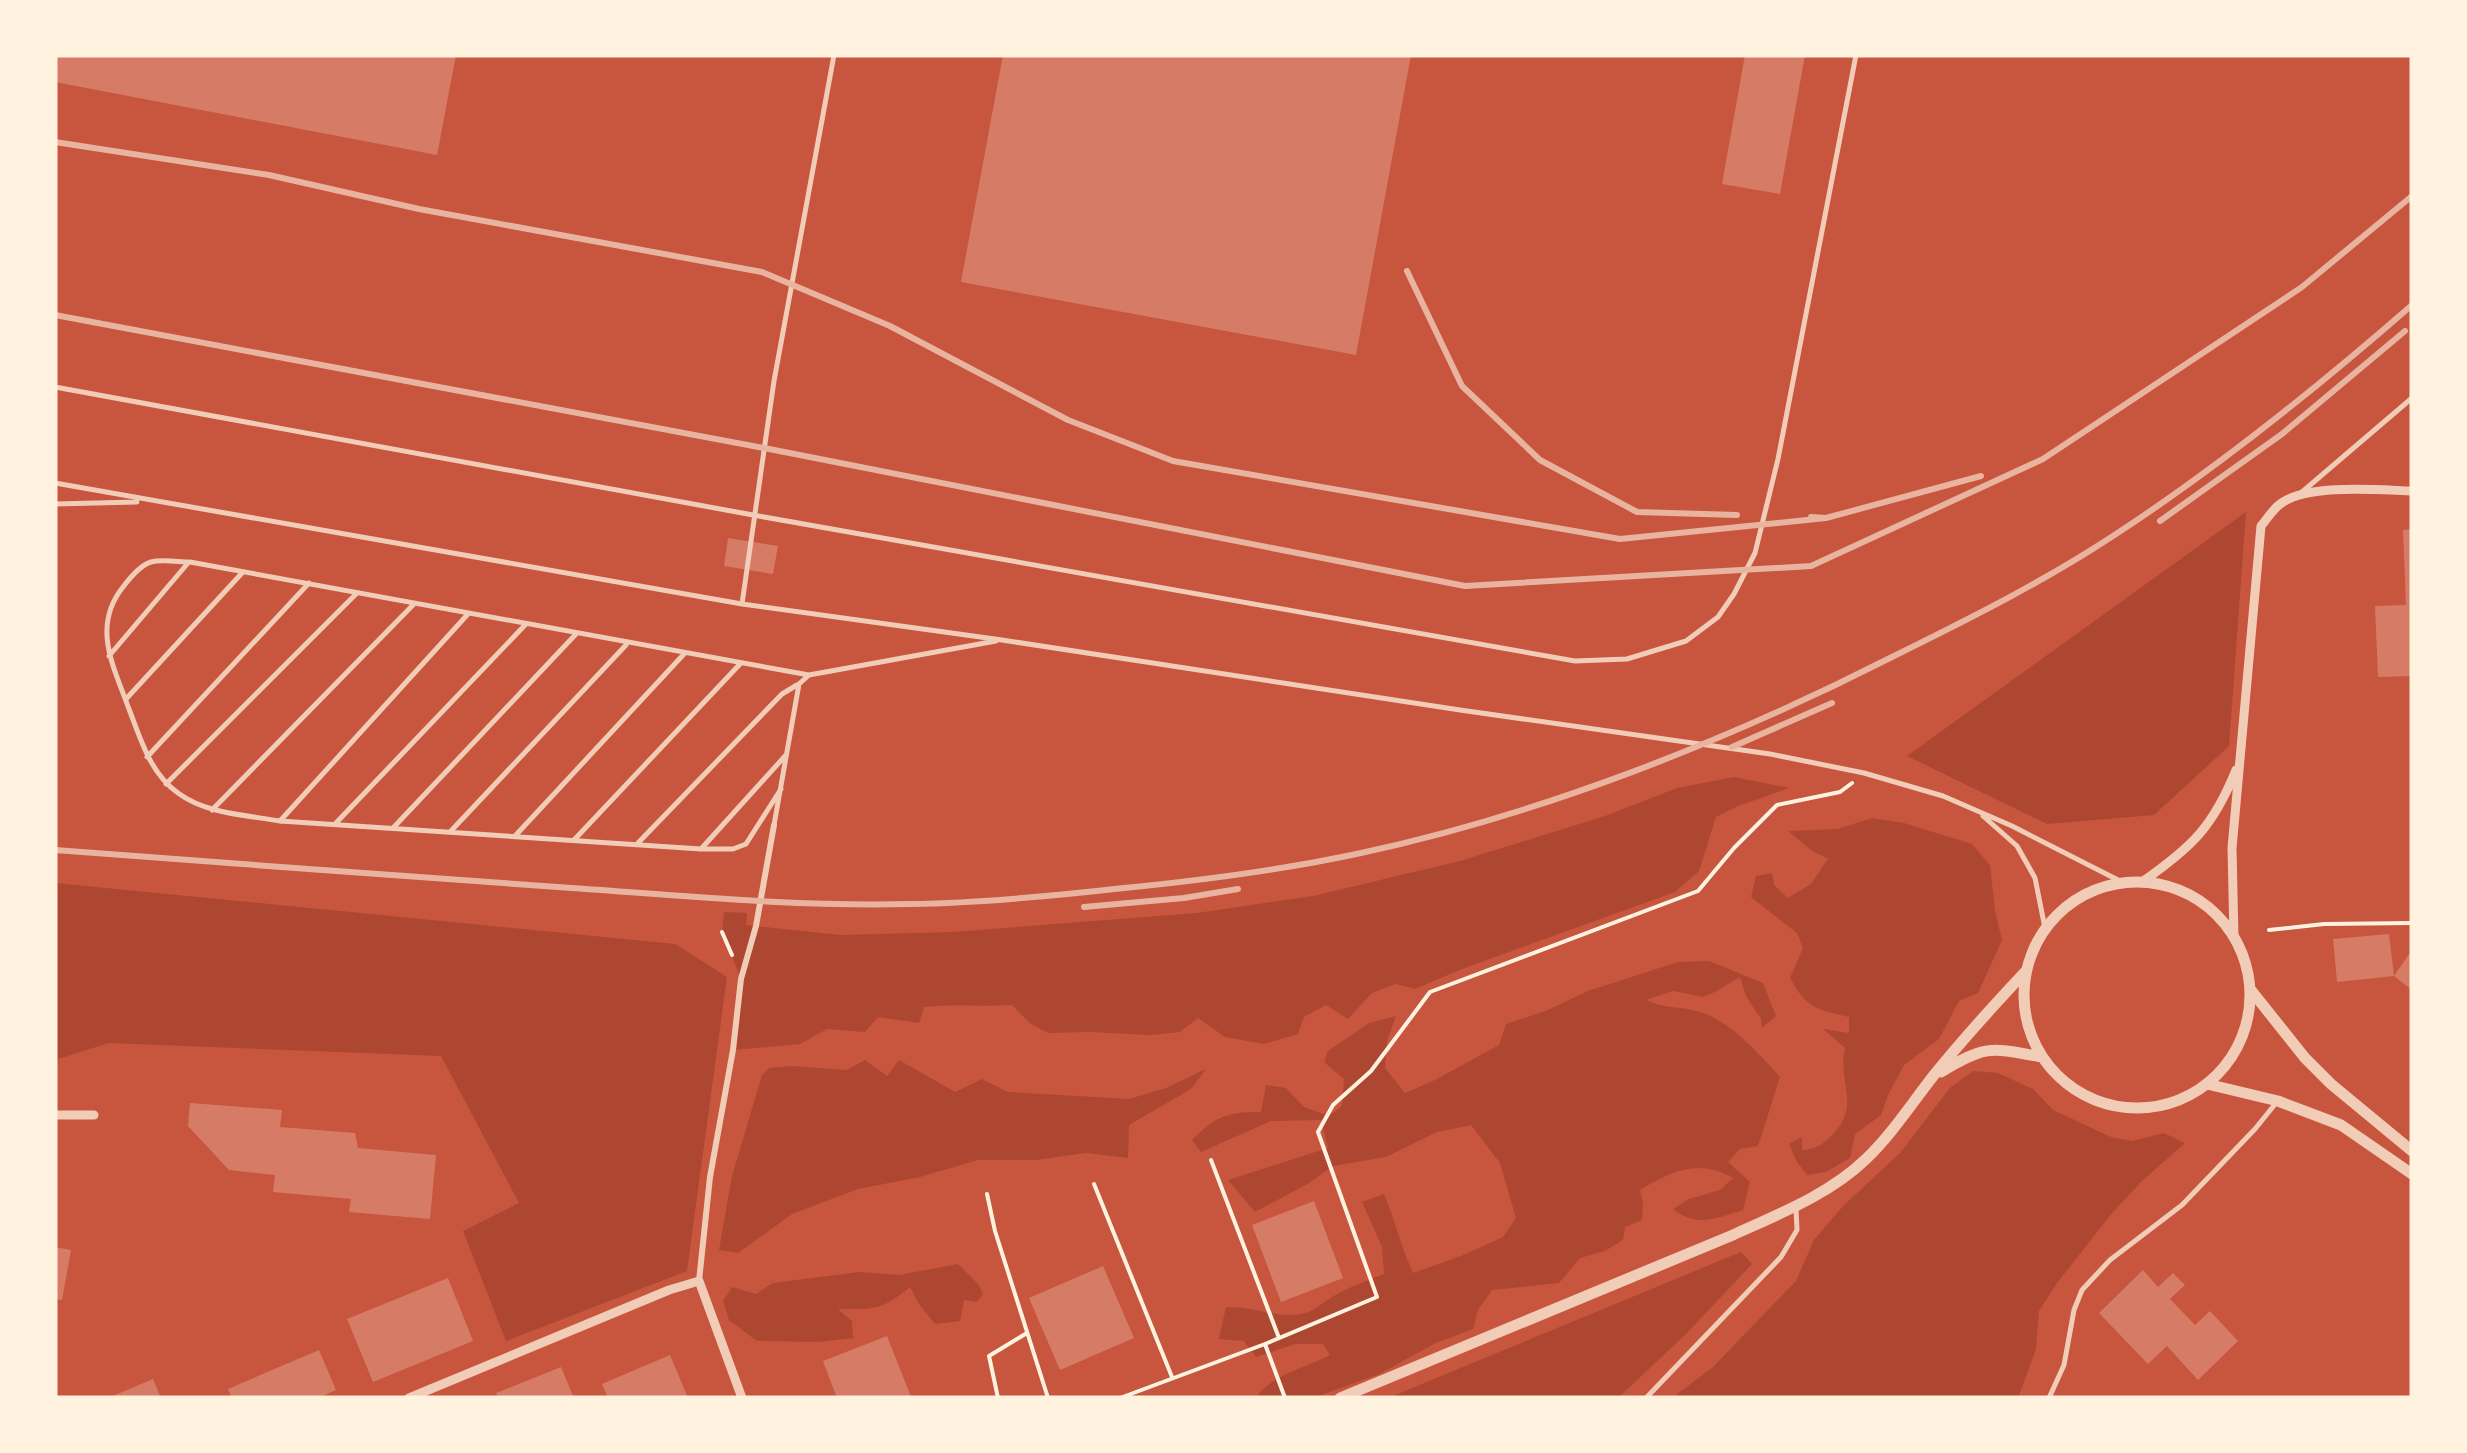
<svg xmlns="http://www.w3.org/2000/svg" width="2467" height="1453" font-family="'Roboto Serif',serif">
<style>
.green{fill:#ae4732}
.building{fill:#d67c66}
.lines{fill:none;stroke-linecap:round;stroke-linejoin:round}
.path{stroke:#fff3e0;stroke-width:4}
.service{stroke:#f1ccb7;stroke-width:5}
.pedestrian{stroke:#f1ccb7;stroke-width:6}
.minor{stroke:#f1ccb7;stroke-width:9}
.tertiary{stroke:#f1ccb7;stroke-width:11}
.rail{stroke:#e9b49f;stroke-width:6}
</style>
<rect width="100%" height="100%" fill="#c8553d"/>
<path class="green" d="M2246 512 2229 746 2154 815 2047 824 1907 756Z
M1734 777 1789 788 1738 806 1716 817 1699 871 1675 892 1462 969 1415 989 1396 984 1372 993 1348 1019 1326 1005 1304 1017 1298 1034 1264 1044 1225 1037 1198 1018 1180 1032 1150 1035 1090 1032 1048 1033 1031 1024 1012 1005C982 1007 954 1004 924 1007L919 1023 878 1017 865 1032 827 1029 800 1044 733 1050 741 979 722 932 724 912 747 913 746 925 841 935 953 932 1197 913 1313 896 1460 861 1605 816 1677 788Z
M1872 818 1904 823 1972 844 1990 865 1995 911 2002 940 1978 993 1959 1001 1939 1039 1904 1065 1888 1095 1881 1115 1855 1134 1850 1158 1826 1172 1807 1175 1797 1162 1789 1144 1802 1137V1150C1814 1150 1822 1145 1830 1137 1863 1106 1837 1084 1845 1048L1823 1029 1849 1033V1017C1818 1010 1806 1008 1790 978L1803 948 1797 933 1751 897 1756 876 1772 873 1774 885 1788 898 1811 884 1828 859 1811 850 1788 831 1838 829Z
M55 883 675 944 727 977 687 1271 506 1341 463 1231 519 1203 441 1056 109 1043 55 1060Z
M1709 961 1763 983 1776 1016 1762 1028 1761 1019 1746 996 1740 977 1717 991 1703 997 1673 991 1646 1000C1664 1009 1681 1006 1700 1012 1732 1022 1758 1053 1780 1077L1758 1146 1740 1149 1728 1162 1750 1182 1743 1210C1717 1218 1696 1228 1673 1209L1689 1199 1720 1190 1733 1178C1699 1158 1671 1171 1640 1190L1643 1203 1642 1220 1625 1227 1623 1240 1605 1251 1580 1258 1559 1283 1492 1290 1478 1310 1473 1329 1436 1343 1379 1374 1313 1398H1256C1271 1374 1307 1368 1330 1355L1323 1344H1295L1256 1357 1244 1341 1219 1339 1226 1307C1249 1306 1267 1315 1290 1315 1314 1315 1320 1303 1339 1293 1354 1285 1369 1280 1384 1274L1382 1247 1362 1202 1384 1194C1395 1220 1401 1247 1413 1273L1461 1256 1503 1237 1516 1218 1500 1163 1471 1125 1437 1132 1386 1157 1333 1166 1309 1183 1255 1212 1228 1180 1328 1148 1321 1120 1271 1121 1201 1152 1192 1140C1216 1116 1227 1112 1261 1112L1266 1085 1286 1088 1304 1107 1329 1116 1342 1106 1344 1079 1324 1062 1328 1051 1369 1023 1396 1016 1387 1041 1385 1068 1405 1093 1435 1080 1499 1045 1506 1024 1548 1010 1588 991 1678 962Z
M865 1060 887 1076 899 1060 955 1092 982 1079 1008 1092 1129 1099 1166 1088 1206 1069 1191 1089 1129 1125 1128 1158 1086 1153 1036 1160H978L920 1177 858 1189 792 1214 738 1253 719 1250 732 1176 762 1075 769 1068 792 1066 847 1070Z
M1973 1071 1998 1073 2033 1089 2053 1110 2111 1137 2132 1141 2164 1133 2185 1143 2142 1181 2112 1213 2057 1283 2039 1311 2036 1349 2018 1398H1672L1713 1367 1796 1281 1814 1240 1844 1205 1900 1153 1950 1088Z
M1741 1252 1752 1264 1686 1334 1618 1398H1388Z
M958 1264 978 1284 983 1294 977 1302 964 1300 960 1321 935 1324 919 1304 910 1287C880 1311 876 1309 838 1309L852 1321 853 1338 817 1342 757 1341 729 1320 723 1301 732 1287 756 1294 773 1283 859 1272 899 1275Z"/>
<path class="building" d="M55 55H456L437 155 55 82Z
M1003 55H1411L1356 355 961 282Z
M1745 55H1805L1780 194 1722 184Z
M2412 529V676L2378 677 2375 606 2406 605 2403 530Z
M728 538 778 546 773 574 724 566Z
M2389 934 2394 976 2337 982 2333 939Z
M2412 950V990L2394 976Z
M190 1103 282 1110 280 1127 355 1133 358 1148 436 1155 430 1219 349 1212 351 1199 273 1192 275 1175 229 1170 188 1126Z
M1314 1201 1343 1278 1281 1302 1252 1225Z
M55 1247 71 1250 62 1300 55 1299Z
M1103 1266 1134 1338 1060 1370 1029 1298Z
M2143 1270 2158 1287 2173 1273 2185 1285 2170 1299 2195 1325 2210 1311 2238 1341 2198 1380 2167 1346 2148 1364 2099 1313Z
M448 1278 473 1341 373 1382 347 1319Z
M887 1336 911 1397 837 1398 823 1361Z
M319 1350 336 1390 318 1398H232L228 1389Z
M670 1355 688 1398H608L602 1384Z
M561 1367 574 1398H498L496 1393Z
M153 1379 161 1398H108Z"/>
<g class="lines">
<path class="path" d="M2269 930 2324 924 2412 923
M722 932 732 955
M1211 1160 1279 1338
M1094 1184 1172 1377
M987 1194 995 1231 1048 1398
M1265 1344 1285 1398
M998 1398 989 1356 1027 1333
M1120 1398 1265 1344 1377 1297 1318 1132 1333 1105 1371 1071 1430 992 1698 891 1734 848 1777 805 1840 792 1852 783"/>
<path class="service" d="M55 387 753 515 1575 661 1627 659 1686 641 1718 617 1734 594 1755 553 1778 459 1856 55
M55 483 742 604 1002 640 1460 710 1770 754 1864 773 1943 796 2012 826 2120 881
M2302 492 2412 398
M55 504 137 502
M742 604 774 381 834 55
M109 656 188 563
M126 699 242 573
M147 757 309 583
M166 784 357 593
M781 789 746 844 733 849H701L280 821C246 815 206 814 178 793 150 773 141 740 129 709 114 667 91 627 123 587 129 579 141 565 151 562 162 559 179 562 190 562L809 675
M212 810 413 605
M1983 816 2017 846 2035 878 2045 928
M280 821 468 614
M335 824 526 624
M774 825 799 684 809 675 996 641
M393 828 576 634
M450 832 626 645
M515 836 684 654
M574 840 740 664
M637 844 782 694 797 685
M701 849 786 755
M1646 1398 1781 1257 1797 1230 1796 1209
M2049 1398 2064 1365 2074 1310 2082 1290 2110 1260 2182 1205 2255 1129 2276 1103"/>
<path class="pedestrian" d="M699 1281 710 1177 733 1050 741 979 756 926 774 825"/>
<path class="minor" d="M2142 882C2192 847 2213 827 2236 770
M2234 938 2232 848 2261 526C2268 518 2274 507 2283 502 2311 484 2378 490 2412 491
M55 1115H94
M409 1398 669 1290 699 1281 742 1398"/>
<path class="tertiary" d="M2024 995a113 113 0 1 1 226 0a113 113 0 1 1-226 0Z
M2250 989 2305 1058 2331 1084 2412 1151
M1941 1072C1987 1044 1990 1048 2042 1057
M2207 1084 2278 1101 2341 1125 2412 1174
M1340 1398 1733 1235C1779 1214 1830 1194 1866 1159 1892 1134 1912 1103 1934 1075 1963 1039 1994 1005 2026 971"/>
<path class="rail" d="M55 142 269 175 419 209 762 272 890 326 1068 420 1173 461 1620 539 1826 518
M1407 271 1462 386 1540 460 1637 512 1737 515
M55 315 764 448 1465 586 1811 566 2043 459 2302 287 2412 196
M1811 517 1826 518 1981 476
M2160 521 2282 434 2405 331
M1732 747 1832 703
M55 850C223 863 390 875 558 887 675 895 793 907 911 904 982 903 1053 896 1124 888 1204 880 1283 870 1361 853 1542 814 1727 741 1892 657 1967 620 2043 582 2113 536 2219 467 2317 388 2412 305
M1084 907 1184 898 1238 889"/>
</g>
<rect width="2467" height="1453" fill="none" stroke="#fff3e0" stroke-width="115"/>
</svg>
